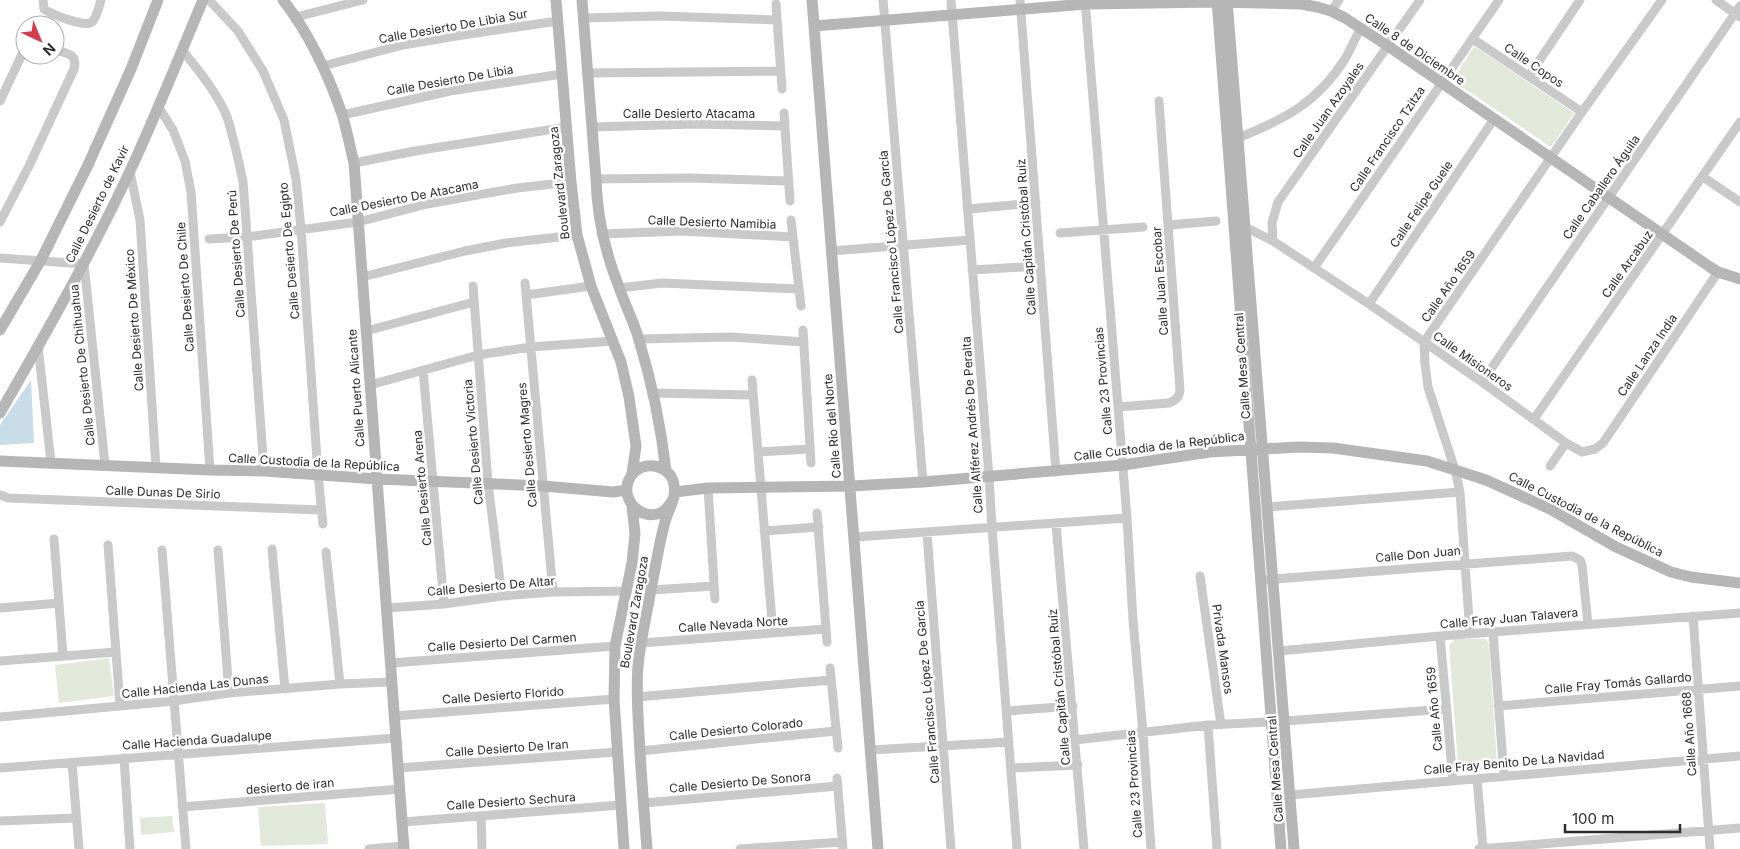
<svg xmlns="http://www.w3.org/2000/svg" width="1740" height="849" font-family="Inter,sans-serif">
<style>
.green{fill:#e2e9da}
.water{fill:#c8dce7}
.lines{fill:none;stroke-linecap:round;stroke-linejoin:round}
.street{stroke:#c9c9c9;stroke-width:9}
.secondary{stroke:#b6b6b6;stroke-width:11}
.labels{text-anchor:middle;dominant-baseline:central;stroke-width:5;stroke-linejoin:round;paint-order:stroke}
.street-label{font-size:12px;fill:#2c2c2c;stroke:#fff}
</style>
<rect width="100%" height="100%" fill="#fff"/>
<path class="green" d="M1476 47 1574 113 1551 147 1455 82V76L1473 48Z
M1455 639H1486L1489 644 1497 763 1496 767 1493 770H1460L1458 764 1449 646Z
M109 658 114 696 59 703 55 665Z
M325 803 328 844 261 846 258 807Z
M172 816 174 832 141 835 140 818Z"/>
<path class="water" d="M31 380 34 443 0 445V425Z"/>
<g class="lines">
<path class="street" d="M43 0 44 9C51 14 85 28 92 22 97 17 99 7 101 0
M209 0 238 31 263 71 284 120 296 179 301 229 318 474 323 524
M883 0 923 482
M951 0 989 477 992 528 1017 849
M1020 0 1056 472
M1085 0 1127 518 1133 620 1143 733 1151 849
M1716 0 1740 17
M776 4 782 89
M1331 11 1339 0
M296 17 363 0
M583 18 660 16 777 20
M1473 39 1582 112
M182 50C198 69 218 94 227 117 234 138 238 160 243 181L264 471
M323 66 403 45 456 36 558 21
M588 73 781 71
M1529 76 1580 0
M0 101 25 48
M159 108 173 130 185 161 191 192 210 470
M784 113 790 201
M342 115 450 91 562 74
M592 127 696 124 785 126
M1238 138C1285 119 1317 103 1345 59 1351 49 1355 38 1361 28
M354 163 415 151 567 127
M130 172 140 220 156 468
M1703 177 1740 202
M596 179 690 178 789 181
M968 209 1036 203
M791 220 801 306
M0 222 29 166 74 69C78 54 67 53 55 50
M1169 225 1216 221
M1241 225 1273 241 1369 304 1482 382 1566 443 1582 452 1595 449 1603 443 1718 272
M1060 233 1143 227
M601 234 682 231 792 237
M209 239 247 237 358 222 427 204 517 188 571 182
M1273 241 1272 223 1278 202 1420 0
M831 251 970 240
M0 258 84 264 105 465
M1314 268 1499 0
M972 270 1040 266
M362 277 465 251 506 243 577 235
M525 283 553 592
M473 286 488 483 502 596
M619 288 662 283 799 289
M526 295 591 286
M1369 304 1494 119
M803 330 811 463
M366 331 474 302
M639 339 731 337 804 342
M38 346 51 462
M423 370 444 604
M752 380 773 633
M1482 382 1740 6
M370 385 478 355 531 347 613 341
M653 393 753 395
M1118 407 1169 403C1176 400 1179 398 1180 390L1159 101
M1534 419 1740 122
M758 452 810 449
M1550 466 1566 443
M708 488 715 599
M0 495 8 498 321 510
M1267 507 1460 492
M817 513 827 642
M1056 524 1084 849
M764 531 819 527
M927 533 951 849
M855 537 1127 518
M54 539 63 656
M108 545 120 706
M272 549 285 689
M162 550 186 849
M218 550 229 693
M326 552 340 684
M1200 576 1221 725
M1262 580 1572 556 1580 560 1582 565 1588 624
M651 590 714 586
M0 608 59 603
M387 608 444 604 502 596 553 592 627 591
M1693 616 1710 849
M1493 632 1504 776
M1470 634 1460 492 1455 470 1428 387 1425 364 1424 342 1582 112 1662 0
M1440 636 1453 780
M641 643 826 629
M1279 651 1440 636 1740 613
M0 661 116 652
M391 663 615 646
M830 668 838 748
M637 697 831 680
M1498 706 1740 686
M1007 711 1073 706
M395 716 614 699
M0 717 174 701 229 693 340 684 392 682
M1208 725 1217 849
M1075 740 1208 725 1285 721 1447 709
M871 750 1009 742
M640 751 835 731
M124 758 130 849
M72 762 79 849
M0 768 396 738
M398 768 617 752
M1011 768 1078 765
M837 778 843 849
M1477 778 1483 849
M1290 795 1740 756
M644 803 838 786
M182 807 400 789
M481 816 482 849
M0 821 76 818
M402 822 621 805
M369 849 404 846
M740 849 842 842
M1479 849 1740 828"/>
<path class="secondary" d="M283 0C309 33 328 74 342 114 347 130 350 147 354 163L404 849
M556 0 571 182 577 235 591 286 621 362 629 397 636 446 632 474
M582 0 596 179C597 218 605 252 619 287 625 305 634 322 639 340 652 383 661 427 666 471
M812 0 878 849
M1217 0 1281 849
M1227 0 1294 849
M814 26 1086 4 1217 2 1301 4 1317 7 1331 11 1345 18 1388 46 1710 267 1718 272 1740 279
M0 330 41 260 88 165 131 69 158 0
M0 413C46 333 91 254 130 171 156 115 179 57 203 0
M0 461 210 470 264 471 377 479 543 486 613 492 626 490
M675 492 708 488 851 486 923 482 1123 465 1210 452 1299 447 1333 448 1427 461 1486 480 1550 509 1616 547 1671 572 1691 577 1740 583
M624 849 614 699 615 646 632 563 635 534 632 506
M647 849C644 811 641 773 639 735 638 713 636 690 638 667 640 641 647 615 651 589 656 566 659 543 665 522 668 510 677 498 674 485 671 464 642 459 631 476 616 498 644 526 665 510 668 507 670 504 672 501"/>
</g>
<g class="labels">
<g class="street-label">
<text transform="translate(453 26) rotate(-10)">Calle Desierto De Libia Sur</text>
<text transform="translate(1415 49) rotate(34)">Calle 8 de Diciembre</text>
<text transform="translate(1534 65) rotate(34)">Calle Copos</text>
<text transform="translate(450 80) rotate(-10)">Calle Desierto De Libia</text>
<text transform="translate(1328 110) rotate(-55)">Calle Juan Azoyales</text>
<text x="689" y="113">Calle Desierto Atacama</text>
<text transform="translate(1387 139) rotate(-56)">Calle Francisco Tzitza</text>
<text transform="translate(559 183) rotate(-96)">Boulevard Zaragoza</text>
<text transform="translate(1601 187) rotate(-55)">Calle Caballero Águila</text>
<text transform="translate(404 198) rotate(-11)">Calle Desierto De Atacama</text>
<text transform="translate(97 204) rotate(-64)">Calle Desierto de Kavir</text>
<text transform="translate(1421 204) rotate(-56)">Calle Felipe Guele</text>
<text transform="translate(712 222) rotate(2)">Calle Desierto Namibia</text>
<text transform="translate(1026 237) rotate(-94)">Calle Capitán Cristóbal Ruíz</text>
<text transform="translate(891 242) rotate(-95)">Calle Francisco López De García</text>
<text transform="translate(289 251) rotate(-95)">Calle Desierto De Egipto</text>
<text transform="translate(236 254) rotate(-94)">Calle Desierto De Perú</text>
<text transform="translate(1627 264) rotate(-55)">Calle Arcabuz</text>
<text transform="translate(1160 281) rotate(-94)">Calle Juan Escobar</text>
<text transform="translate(1448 286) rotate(-55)">Calle Año 1659</text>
<text transform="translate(185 287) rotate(-94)">Calle Desierto De Chile</text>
<text transform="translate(134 320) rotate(-94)">Calle Desierto De México</text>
<text transform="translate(1647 355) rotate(-56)">Calle Lanza India</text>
<text transform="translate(1473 361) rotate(35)">Calle Misioneros</text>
<text transform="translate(82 365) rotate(-96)">Calle Desierto De Chihuahua</text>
<text transform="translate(1242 366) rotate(-94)">Calle Mesa Central</text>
<text transform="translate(1103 381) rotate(-95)">Calle 23 Provincias</text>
<text transform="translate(356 388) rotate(-94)">Calle Puerto Alicante</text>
<text transform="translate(972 425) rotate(-94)">Calle Alférez Andrés De Peralta</text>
<text transform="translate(832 426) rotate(-95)">Calle Río del Norte</text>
<text transform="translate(473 442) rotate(-95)">Calle Desierto Victoria</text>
<text transform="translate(527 445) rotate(-95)">Calle Desierto Magres</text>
<text transform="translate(1159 446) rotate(-7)">Calle Custodia de la República</text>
<text transform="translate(314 462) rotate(3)">Calle Custodia de la República</text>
<text transform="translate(422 488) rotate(-95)">Calle Desierto Arena</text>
<text transform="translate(163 492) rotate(2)">Calle Dunas De Sirio</text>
<text transform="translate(1586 514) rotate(27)">Calle Custodia de la República</text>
<text transform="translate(1418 554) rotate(-5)">Calle Don Juan</text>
<text transform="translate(491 586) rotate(-5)">Calle Desierto De Altar</text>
<text transform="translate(634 612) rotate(-80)">Boulevard Zaragoza</text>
<text transform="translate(1509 618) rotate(-5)">Calle Fray Juan Talavera</text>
<text transform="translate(733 624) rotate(-4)">Calle Nevada Norte</text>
<text transform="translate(502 642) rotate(-4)">Calle Desierto Del Carmen</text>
<text transform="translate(1223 649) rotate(82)">Privada Mansos</text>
<text transform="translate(1618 683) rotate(-5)">Calle Fray Tomás Gallardo</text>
<text transform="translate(195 686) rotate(-6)">Calle Hacienda Las Dunas</text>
<text transform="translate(1059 687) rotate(-95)">Calle Capitán Cristóbal Ruíz</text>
<text transform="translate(927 692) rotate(-95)">Calle Francisco López De García</text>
<text transform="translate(503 695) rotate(-4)">Calle Desierto Florido</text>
<text transform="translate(1434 709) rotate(-95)">Calle Año 1659</text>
<text transform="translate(736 729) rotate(-6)">Calle Desierto Colorado</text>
<text transform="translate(1689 734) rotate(-94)">Calle Año 1668</text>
<text transform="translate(197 740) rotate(-4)">Calle Hacienda Guadalupe</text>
<text transform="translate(507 748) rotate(-4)">Calle Desierto De Iran</text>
<text transform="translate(1514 762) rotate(-5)">Calle Fray Benito De La Navidad</text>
<text transform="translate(1275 769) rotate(-94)">Calle Mesa Central</text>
<text transform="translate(740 782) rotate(-5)">Calle Desierto De Sonora</text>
<text transform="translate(1134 784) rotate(-94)">Calle 23 Provincias</text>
<text transform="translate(290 786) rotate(-5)">desierto de iran</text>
<text transform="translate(511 801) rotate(-4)">Calle Desierto Sechura</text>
</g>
</g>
<g transform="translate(40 40) rotate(136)"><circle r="24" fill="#ffffff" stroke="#ababab"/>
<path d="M0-4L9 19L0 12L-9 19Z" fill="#d53c4b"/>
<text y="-8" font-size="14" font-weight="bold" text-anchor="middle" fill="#2c2c2c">N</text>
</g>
<path d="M1565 824v8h115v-8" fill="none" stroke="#2c2c2c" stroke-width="2.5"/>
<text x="1572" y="824" font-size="15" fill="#2c2c2c" stroke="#ffffff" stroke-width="4" paint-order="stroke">100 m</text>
</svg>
